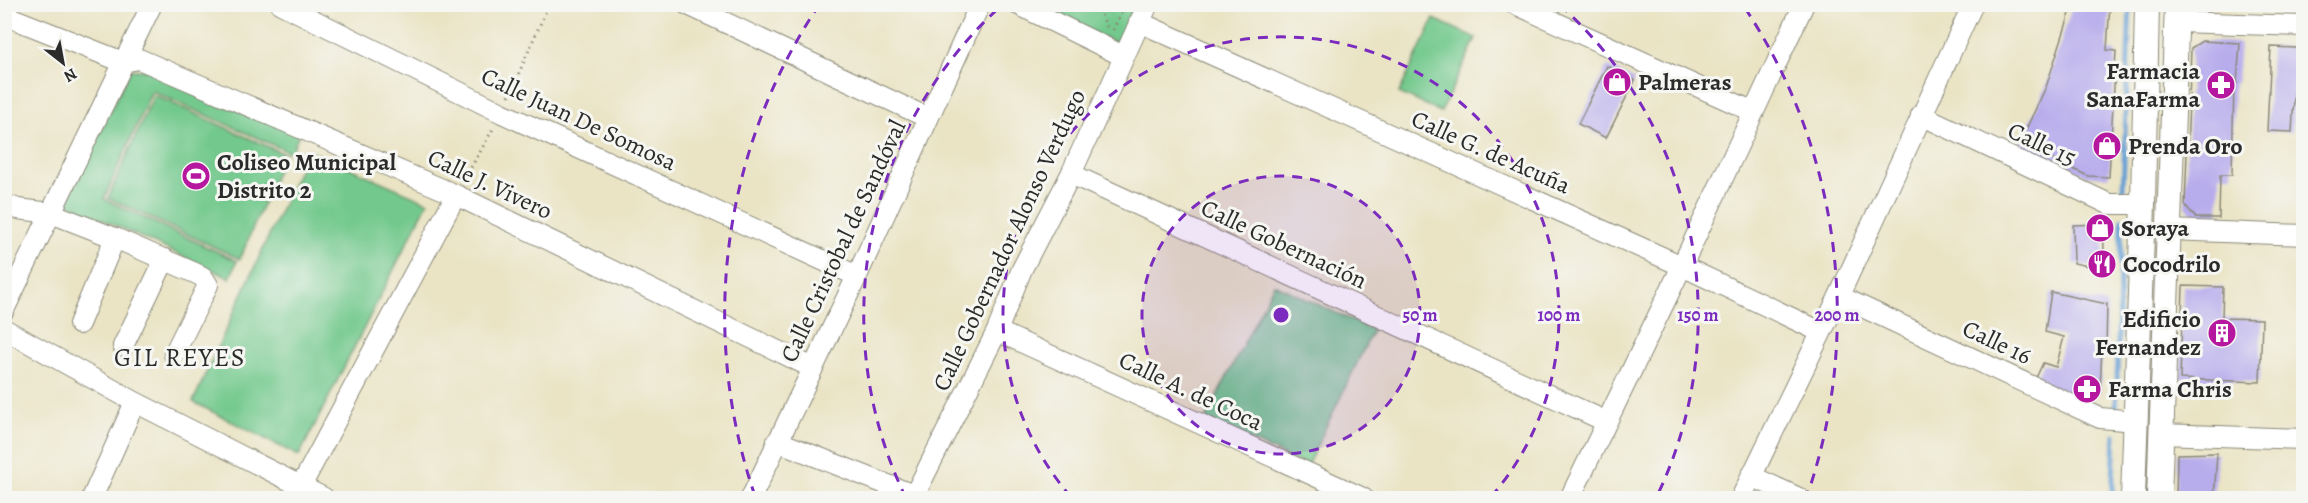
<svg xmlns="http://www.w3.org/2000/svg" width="2308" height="503" font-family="Alegreya,serif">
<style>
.green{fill:#73c98d;stroke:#4f7a5c;stroke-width:1.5}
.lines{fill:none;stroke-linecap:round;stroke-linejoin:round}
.stream{stroke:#649fd4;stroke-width:5}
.building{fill:#b7acec}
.minor-casing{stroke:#8a8878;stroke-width:22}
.major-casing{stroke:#8a8878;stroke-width:26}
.path{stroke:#8a8878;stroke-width:3;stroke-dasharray:1.5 4.5;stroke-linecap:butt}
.minor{stroke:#fff;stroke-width:20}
.major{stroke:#fff;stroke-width:24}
.ring{fill:none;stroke:#7b2cbf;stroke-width:3;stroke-dasharray:10 8}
.labels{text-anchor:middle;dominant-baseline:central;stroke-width:6;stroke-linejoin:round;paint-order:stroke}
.poi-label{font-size:24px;font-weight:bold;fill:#2b2b2b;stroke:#f6f6f2;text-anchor:start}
.street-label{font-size:24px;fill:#2b2b2b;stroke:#f6f6f2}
.neighbourhood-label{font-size:26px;letter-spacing:1.5px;fill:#2b2b2b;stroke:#f6f6f2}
.centre{fill:#7b2cbf;stroke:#f6f6f2;stroke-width:3}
.ring-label{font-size:18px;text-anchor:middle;font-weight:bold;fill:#7b2cbf;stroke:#f6f6f2;stroke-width:6;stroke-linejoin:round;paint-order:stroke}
</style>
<rect width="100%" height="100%" fill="#f6f6f2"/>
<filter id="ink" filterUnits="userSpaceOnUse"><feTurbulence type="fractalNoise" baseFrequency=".0167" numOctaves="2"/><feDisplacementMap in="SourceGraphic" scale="12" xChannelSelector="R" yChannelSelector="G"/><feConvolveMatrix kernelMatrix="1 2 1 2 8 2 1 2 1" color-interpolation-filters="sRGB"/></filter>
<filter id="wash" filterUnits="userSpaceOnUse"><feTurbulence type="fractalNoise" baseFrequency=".008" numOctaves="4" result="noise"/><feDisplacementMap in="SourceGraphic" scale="24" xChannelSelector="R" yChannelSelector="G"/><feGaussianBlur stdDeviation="1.35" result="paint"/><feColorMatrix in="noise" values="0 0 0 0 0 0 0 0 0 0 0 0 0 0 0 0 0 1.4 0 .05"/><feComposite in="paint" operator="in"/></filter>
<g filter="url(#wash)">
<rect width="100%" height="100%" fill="#eae4c5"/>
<path class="green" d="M1026 5H1135L1120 36 1115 42Z
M1434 19 1476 38 1441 112 1399 93Z
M130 70H147L299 134 291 153 152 91 104 199 237 261 230 278 66 203Z
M154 95 284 154 240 259 108 198Z
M308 150 428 202 299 456 193 402Z
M1274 284 1373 330 1307 466 1205 420Z"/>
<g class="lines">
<path class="stream" d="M2123 189 2130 4
M2116 410 2122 219
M2112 498 2115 435"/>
</g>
<g id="blocks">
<path class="building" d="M2073 4H2110L2107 50 2116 51 2109 177 2088 176 2019 144 2046 87Z
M2202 41 2240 43 2237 83H2234L2232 175H2220L2219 218H2196L2185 205 2191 48Z
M2271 47 2297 48 2292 132 2267 131Z
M1607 66 1635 80 1606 138 1578 124Z
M2100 224 2103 228 2105 270 2074 263 2073 225Z
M2183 286 2223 287 2222 318 2262 319 2260 382 2180 379Z
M2051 292 2107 304 2106 349 2102 348 2100 392 2088 403 2035 380 2043 363 2056 367 2064 337 2045 332Z
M2217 453 2214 498H2176L2177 454Z"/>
</g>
</g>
<g filter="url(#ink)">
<use href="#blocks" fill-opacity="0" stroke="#8a8878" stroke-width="1.5"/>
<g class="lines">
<g class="minor-casing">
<path id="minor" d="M281 4 502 113 857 276
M686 4 928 118
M1017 4 1123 56
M1515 4 1754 112
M4 15 123 62 139 59 456 195 813 368
M1139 22 1682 266 1821 332
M2177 22 2304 26
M1921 115 2109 204H2143
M1071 174 1607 422
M4 204 18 209 51 213 115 238 195 273 203 277 208 285 174 354
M2169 230 2304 235
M1839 296 2100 418 2136 421
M4 310 152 4
M79 324 115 238
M4 329 135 402 324 498
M997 331 1363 498
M123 346 165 259
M2161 434 2304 439
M777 441 921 498
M1751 476 1799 498
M300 488 456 195
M914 496 997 331 1022 269 1071 174 1148 4
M92 498 135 402
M751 498 857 276 980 4
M1570 498 1682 266 1804 4
M1741 498 1839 296 1973 4"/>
</g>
<g class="major-casing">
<path id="major" d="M2133 498 2143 204 2147 4
M2159 498 2177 4"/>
</g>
<path class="path" d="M1096 4 1107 27
M1113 30 1125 4
M509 96 549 4
M465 178 493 129"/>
<use href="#minor" class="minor"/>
<use href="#major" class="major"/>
</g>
</g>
<circle cx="1281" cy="315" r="139" fill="#7b2cbf" fill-opacity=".12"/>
<g class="ring">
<circle cx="1281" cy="315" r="139"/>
<path d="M1071 497A278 278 0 1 1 1491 497"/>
<path d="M906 498A417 417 0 0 1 1002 5M1560 5A417 417 0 0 1 1656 498"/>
<path d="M755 496A556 556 0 0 1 817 8M1745 8A556 556 0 0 1 1807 496"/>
</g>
<defs>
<g id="shop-disc" transform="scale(1.5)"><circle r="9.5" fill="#b5179e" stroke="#f6f6f2"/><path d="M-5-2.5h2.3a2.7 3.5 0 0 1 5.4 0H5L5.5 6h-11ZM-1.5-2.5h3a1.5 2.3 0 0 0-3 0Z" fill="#fff"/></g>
<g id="pharmacy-disc" transform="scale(1.5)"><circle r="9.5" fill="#b5179e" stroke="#f6f6f2"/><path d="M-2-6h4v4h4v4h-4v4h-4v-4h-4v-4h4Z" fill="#fff"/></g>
<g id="stadium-disc" transform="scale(1.5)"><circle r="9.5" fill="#b5179e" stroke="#f6f6f2"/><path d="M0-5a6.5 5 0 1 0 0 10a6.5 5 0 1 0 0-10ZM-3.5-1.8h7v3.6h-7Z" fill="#fff"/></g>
<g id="restaurant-disc" transform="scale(1.5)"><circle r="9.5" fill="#b5179e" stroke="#f6f6f2"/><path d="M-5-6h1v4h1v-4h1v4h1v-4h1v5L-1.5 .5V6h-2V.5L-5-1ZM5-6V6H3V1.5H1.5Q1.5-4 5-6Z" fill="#fff"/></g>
<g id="building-disc" transform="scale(1.5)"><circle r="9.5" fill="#b5179e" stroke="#f6f6f2"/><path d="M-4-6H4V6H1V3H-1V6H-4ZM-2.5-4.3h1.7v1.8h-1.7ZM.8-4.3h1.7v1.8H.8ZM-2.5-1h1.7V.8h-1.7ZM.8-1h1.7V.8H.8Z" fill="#fff"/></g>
</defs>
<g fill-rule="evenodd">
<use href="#shop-disc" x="1617" y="82"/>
<use href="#pharmacy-disc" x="2221" y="85"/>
<use href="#shop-disc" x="2107" y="146"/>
<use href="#stadium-disc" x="196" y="176"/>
<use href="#shop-disc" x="2100" y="228"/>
<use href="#restaurant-disc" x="2102" y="264"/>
<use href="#building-disc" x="2222" y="333"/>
<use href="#pharmacy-disc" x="2087" y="389"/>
</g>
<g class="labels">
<g class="poi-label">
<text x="2200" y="71" text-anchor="end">Farmacia<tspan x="2200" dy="28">SanaFarma</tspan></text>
<text x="1638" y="82">Palmeras</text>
<text x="2128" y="146">Prenda Oro</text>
<text x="217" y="162">Coliseo Municipal<tspan x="217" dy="28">Distrito 2</tspan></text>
<text x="2121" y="228">Soraya</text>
<text x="2123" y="264">Cocodrilo</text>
<text x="2201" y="319" text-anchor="end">Edificio<tspan x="2201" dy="28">Fernandez</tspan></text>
<text x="2108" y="389">Farma Chris</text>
</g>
<g class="street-label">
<text transform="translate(579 119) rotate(25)">Calle Juan De Somosa</text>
<text transform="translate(2042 144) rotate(25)">Calle 15</text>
<text transform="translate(1491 152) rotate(24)">Calle G. de Acuña</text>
<text transform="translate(490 184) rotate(25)">Calle J. Vivero</text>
<text transform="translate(1009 240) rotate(-65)">Calle Gobernador Alonso Verdugo</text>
<text transform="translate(843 241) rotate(-65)">Calle Cristobal de Sandóval</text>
<text transform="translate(1284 244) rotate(25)">Calle Gobernación</text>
<text transform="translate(1997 342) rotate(25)">Calle 16</text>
<text transform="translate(1191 391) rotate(25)">Calle A. de Coca</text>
</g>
<g class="neighbourhood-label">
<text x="180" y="357">GIL REYES</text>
</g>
</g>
<circle cx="1281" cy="315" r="9" class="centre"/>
<g class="ring-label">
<text x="1420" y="321">50 m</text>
<text x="1559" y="321">100 m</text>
<text x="1698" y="321">150 m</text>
<text x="1837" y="321">200 m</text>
</g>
<rect width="2308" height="503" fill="none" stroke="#f6f6f2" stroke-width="24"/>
<g transform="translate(63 63) rotate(149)" stroke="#f6f6f2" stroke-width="4.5" paint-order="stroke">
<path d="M0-4.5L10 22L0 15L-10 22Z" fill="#2b2b2b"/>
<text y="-9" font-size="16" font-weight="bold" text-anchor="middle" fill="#2b2b2b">N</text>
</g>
</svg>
